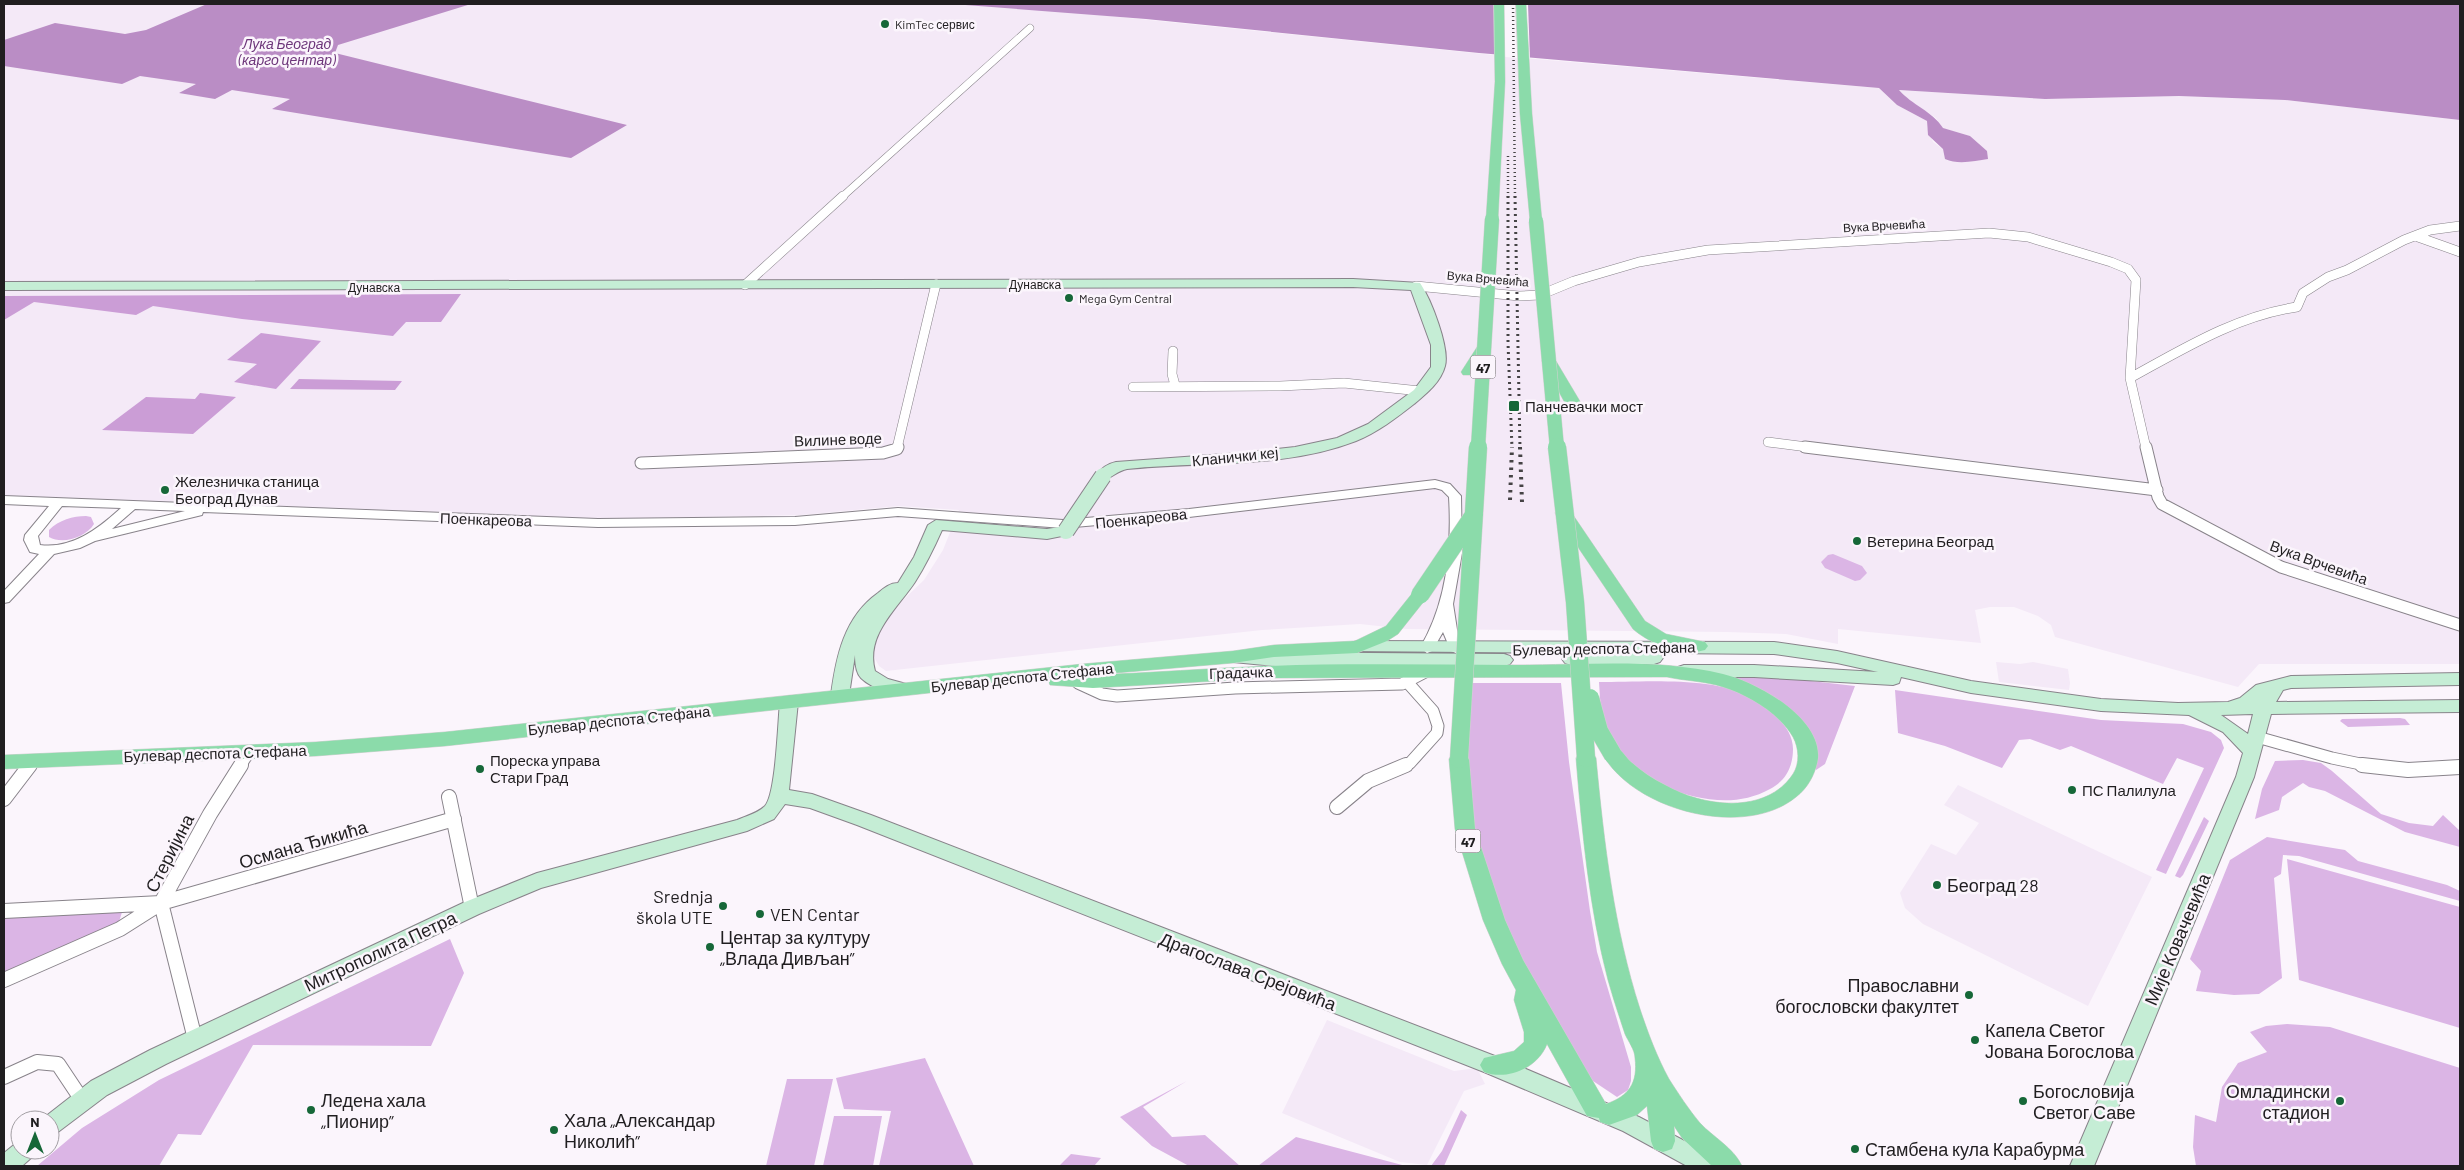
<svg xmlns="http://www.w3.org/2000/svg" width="2464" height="1170" font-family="Barlow,sans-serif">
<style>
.built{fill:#f4e9f7}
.green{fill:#dbb5e5}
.forest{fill:#cb9dd6}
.water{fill:#ba8dc5}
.pier{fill:#fbf5fc}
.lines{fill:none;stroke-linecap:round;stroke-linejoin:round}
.minor-far3-casing{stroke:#88838a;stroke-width:8}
.minor-far2-casing{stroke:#88838a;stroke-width:10}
.minor-far1-casing{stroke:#88838a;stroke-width:13}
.minor-casing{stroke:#88838a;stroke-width:16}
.tertiary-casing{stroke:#88838a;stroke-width:2}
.secondary-casing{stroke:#88838a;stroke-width:2}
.primary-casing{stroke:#d2d2d2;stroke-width:1}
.minor-far3{stroke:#fff;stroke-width:7}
.minor-far2{stroke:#fff;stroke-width:9}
.minor-far1{stroke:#fff;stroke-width:11}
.minor{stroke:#fff;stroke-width:14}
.tertiary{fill:#fff;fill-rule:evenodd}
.secondary{fill:#c5edd5;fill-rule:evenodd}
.primary{fill:#8bdbaa;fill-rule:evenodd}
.rail-far2{stroke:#454345;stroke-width:2.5;stroke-dasharray:1 3;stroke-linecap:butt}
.rail-far1{stroke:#454345;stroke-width:3;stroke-dasharray:2 4;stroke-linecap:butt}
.rail{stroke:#454345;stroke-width:4;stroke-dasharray:2.5 5;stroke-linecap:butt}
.secondary-bridge-casing{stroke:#88838a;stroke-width:18;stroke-linecap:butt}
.primary-bridge-far1-casing{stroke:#d2d2d2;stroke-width:15;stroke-linecap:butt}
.primary-bridge-casing{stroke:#d2d2d2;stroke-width:19;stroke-linecap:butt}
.secondary-bridge{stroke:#c5edd5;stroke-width:16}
.primary-bridge-far1{stroke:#8bdbaa;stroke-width:14}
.primary-bridge{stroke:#8bdbaa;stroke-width:18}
.poi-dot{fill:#166738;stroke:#fbf5fc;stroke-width:2}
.labels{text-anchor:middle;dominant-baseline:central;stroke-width:5;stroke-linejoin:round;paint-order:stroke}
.far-poi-label{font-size:12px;fill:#201e20;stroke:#fbf5fc;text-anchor:start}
.far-street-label{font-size:12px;fill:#201e20;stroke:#fbf5fc}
.far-water-label{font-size:14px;font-style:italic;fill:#6d367a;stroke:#fbf5fc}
.shield{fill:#fbf5fc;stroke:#625e62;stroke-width:1}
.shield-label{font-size:14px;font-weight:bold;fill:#201e20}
.poi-label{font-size:15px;fill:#201e20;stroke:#fbf5fc;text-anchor:start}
.street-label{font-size:15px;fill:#201e20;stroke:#fbf5fc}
.near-street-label{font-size:18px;fill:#201e20;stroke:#fbf5fc}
.near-poi-label{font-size:18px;fill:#201e20;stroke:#fbf5fc;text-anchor:start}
</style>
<rect width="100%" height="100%" fill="#fbf5fc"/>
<path class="built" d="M4 4H952L1060 11 1523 58 1879 88 1897 105 1927 121V127L1933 142 1943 149 1948 161 1963 162 1988 159 1970 136 1942 128 1936 118 1914 104 1898 90 2045 99 2179 96 2285 100 2460 120V664H2259L2238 687 2055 637 2051 625 2038 616 2014 607H1990L1975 610 1981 643 1838 629V644L1786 634 1727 632 1406 629 1360 624 1262 630 886 671 879 666 874 657 875 638 882 623 902 601 924 580 943 550 959 510 899 506 801 515 600 519 69 500 4 495Z
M1996 662 2020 664 2033 662 2068 669 2070 683 2069 690 1999 682Z
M1958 785 2152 877 2088 1006 1923 924 1905 908 1900 893 1931 844 1956 855 1979 823 1944 805Z
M1327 1020 1454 1071 1477 1068 1485 1084 1464 1091 1427 1165 1400 1162 1282 1113Z"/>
<path class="green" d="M86 516 91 517 94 524C86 537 63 545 49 537V530C59 520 73 516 86 516Z
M1833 554 1862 566 1867 573 1860 580 1855 581 1825 568 1821 562 1828 555Z
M1733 677 1793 679 1855 686 1825 764 1816 770 1810 740 1744 681Z
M1599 682C1640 682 1712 676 1748 696 1755 700 1761 705 1767 709 1779 717 1793 732 1793 749 1793 766 1786 781 1770 789 1736 808 1698 800 1664 787 1658 784 1649 782 1644 778 1628 765 1614 744 1606 726 1600 712 1600 696 1599 682Z
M1463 683H1561L1569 762 1590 911 1597 952 1631 1067V1081L1628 1090 1617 1097 1593 1081 1530 983 1469 840Z
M1895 690 2101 720 2183 724 2211 732 2221 740 2224 748 2166 874 2156 870 2204 768 2177 758 2163 784 2071 746 2060 750 2030 739 2019 740 2002 768 1945 746 1898 733Z
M2400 718 2405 719 2410 725 2348 727 2340 721 2342 719Z
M2303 760 2321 763 2332 771 2381 814 2409 823 2433 826 2443 815 2460 831V847L2405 832 2325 791 2309 787 2303 783 2282 797 2279 810 2255 819 2262 789 2275 761Z
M2204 817 2209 821 2183 875 2180 878 2175 876Z
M2267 837 2345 850 2358 861 2447 885 2460 891V901L2299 856 2283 855 2281 874 2274 878 2282 978 2259 994 2234 995 2196 991 2201 971 2190 959 2230 860Z
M2287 859 2460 907V1028L2299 980Z
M123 909 118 925 4 977V918Z
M450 939 464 973 431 1046 253 1045 201 1135 178 1134 159 1166H37L82 1128 159 1080Z
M2287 1024 2330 1027 2460 1068V1166H2196L2193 1147 2195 1115 2216 1122 2222 1087 2238 1063 2267 1052 2250 1032 2266 1026Z
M925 1058 974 1166H879L891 1111 844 1109 836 1078Z
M787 1079H833L814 1166H766Z
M1187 1081 1143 1107 1172 1137 1205 1135 1240 1166H1189L1152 1146 1120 1117Z
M1461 1110 1467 1115 1444 1166H1431L1442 1151Z
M834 1116H882L873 1166H823Z
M1296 1137 1406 1166H1258Z
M1071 1154 1101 1158 1094 1166H1059Z"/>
<path class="forest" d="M461 294 441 322H406L393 336 242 319 153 306 136 315 34 302 4 320V296Z
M261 333 321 341 276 389 234 382 257 364 227 360Z
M299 379 402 381 395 390 290 389Z
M200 393 236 397 193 434 102 430 146 397 195 399Z"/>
<path class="water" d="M207 4H471L338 45 335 53 627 125 571 158 272 109 290 99 232 90 215 99 179 93 196 84 140 76 122 84 4 66V40L55 23 125 34 146 30Z
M952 4H2460V120L2285 100 2179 96 2045 99 1899 90C1912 105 1932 111 1943 128L1970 136 1987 151 1988 159C1975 161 1958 165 1945 159L1943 149 1928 135 1927 121 1897 105 1879 88 1479 53 1146 19Z"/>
<path class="pier" d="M1494 4H1528L1530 59 1494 56Z"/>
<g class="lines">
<g class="minor-far3-casing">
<path id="minor-far3" d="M842 197 1030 28"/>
</g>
<g class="minor-far2-casing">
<path id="minor-far2" d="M2418 237 2460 252
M745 285 843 196
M1416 286 1519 296 1540 295 1574 281 1639 262 1708 250 1989 233 2028 237 2111 262 2128 269 2136 280 2130 378 2146 448
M1173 351 1172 374 1175 385
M2130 378C2183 349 2236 316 2297 307L2303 293 2328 277 2347 270 2404 240 2430 230 2460 226
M1133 387 1280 386 1344 383 1420 391
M1768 442 1815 448
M897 448 936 284"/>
</g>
<g class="minor-far1-casing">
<path id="minor-far1" d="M1805 447 2157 490
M2146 447 2158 497 2162 504 2281 567 2460 625
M641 463 883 453 897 449 898 447
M1078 683 1102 694 1117 696 1235 688 1402 684 1425 672
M2257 737 2332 758 2370 766
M29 766 33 761
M240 766 249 752
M1403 766 1410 763 1437 733 1438 726 1433 711 1408 683"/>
</g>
<g class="minor-casing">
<path id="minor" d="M2362 765 2408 770 2460 767
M449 797 472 908
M4 799 30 765
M1337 807 1368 781 1406 765
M4 911 161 903 454 819
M4 980 120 929 161 903
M195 1039 161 903 210 814 241 765
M4 1077 37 1062 58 1064 82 1100"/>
</g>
<g class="tertiary-casing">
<path id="tertiary" d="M1435 480 1450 484 1461 496 1462 553 1453 604 1458 636 1463 648 1456 653 1451 651 1443 632 1432 651 1427 653 1420 648C1447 603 1452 548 1449 497L1442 490 1435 488 1189 517 1063 528 898 516 795 525 598 527 203 512 202 515 95 541 80 548 54 554 9 602 4 603V591L39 554 30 552 24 540 25 535 49 506 4 504V496L598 519 795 517 898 508 1063 520 1189 509ZM62 506 121 508C98 529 72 549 40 545L38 536ZM135 509 185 511 112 529Z"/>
</g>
<g class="secondary-casing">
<path id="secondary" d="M1353 279 1420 283C1431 299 1450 348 1445 366 1441 382 1426 394 1414 404 1396 418 1378 432 1356 441 1284 469 1202 461 1127 469 1117 471 1112 478 1103 480L1096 476C1101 468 1107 464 1116 462L1239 453 1295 447 1337 438 1368 424 1414 390 1431 367V345L1411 290 1353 287 4 290V282Z
M936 520 1047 529 1066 526 1074 531 1072 534 1047 539 942 530C934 548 925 566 915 582 897 609 865 635 875 671L888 679 910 685 913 689 910 693C897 697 871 688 861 678 856 673 855 662 855 655L849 695 846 699 840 701 834 699 831 695C836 657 844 617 878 593 884 588 890 583 898 583L914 557 928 525Z
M1357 641 1774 642 1837 651 1971 681 2101 699 2178 703 2228 702 2240 698 2256 685 2291 676 2460 673V685L2291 688 2283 690 2276 702 2460 700V712L2271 714 2254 777 2094 1166H2070L2236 777 2243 753 2223 732 2189 715 2101 711 1971 693 1901 677 1899 683 1893 685 1754 677H1684L1678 675 1675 671 1678 667 1684 665H1754L1878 672 1837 663 1774 654 1659 653 1663 658 1660 662 1654 664 1571 665 1565 663 1562 659 1565 655 1571 653 1351 651 1348 647 1351 643ZM2253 714 2248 734 2221 715Z
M1239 652 1504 654 1510 656 1513 660 1510 664 1504 666H1276L1233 662 1230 658 1233 654Z
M789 696 795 698 798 702 789 790 812 794 871 815 1500 1058 1639 1117 1717 1158 1721 1166H1687L1623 1131 1484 1072 857 825 810 808 785 804 774 819 747 831 541 888 479 914 166 1064 107 1095 58 1132 50 1135V1120H41L91 1081 150 1050 465 902 537 873 737 820C746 816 758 813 765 806 776 794 778 721 780 702L783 698Z
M20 1140V1150H35L31 1158 22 1166H4V1153Z"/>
</g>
<g class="primary-casing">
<path id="primary" d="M1494 4H1504L1505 82 1498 219 1492 223 1486 219 1495 82Z
M1516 4H1526L1532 114 1542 221 1536 225 1530 221 1520 114Z
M1484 343 1491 347 1475 372 1473 375H1463L1461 372 1479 344Z
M1549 357 1556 361 1581 403 1578 406 1573 408 1565 403 1542 361Z
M1563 508 1569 509 1645 621 1666 634 1705 642 1708 646 1705 650C1683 657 1650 644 1633 629L1555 513 1557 509Z
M1420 589 1426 591 1429 595 1398 634 1387 641 1357 653 1274 657 1233 663 1092 675C1151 673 1210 668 1268 666 1351 663 1434 665 1517 665 1585 665 1657 658 1723 674 1756 682 1821 717 1818 758 1816 773 1808 788 1796 797 1745 839 1635 811 1603 755L1606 750C1611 748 1616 747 1620 750 1624 753 1627 759 1631 762 1641 771 1653 779 1665 785 1703 807 1766 815 1793 774 1800 763 1799 748 1793 737 1780 714 1749 695 1723 687 1705 681 1685 681 1667 677L1269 678 1093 688 1050 685 1048 680 445 746 316 756 4 769V755L316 742 445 732 1082 664 1233 651 1274 645 1355 641 1386 626 1414 591Z
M1586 751 1593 753 1596 758C1604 843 1614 928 1640 1009 1648 1033 1657 1057 1669 1079 1678 1093 1689 1110 1700 1123 1713 1137 1734 1148 1742 1166H1712L1682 1138 1674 1126 1675 1141 1672 1149 1663 1152 1654 1149 1651 1141 1647 1106 1637 1115 1609 1125 1600 1122 1599 1118 1587 1116 1547 1044C1538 1068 1507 1081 1484 1072L1480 1065 1484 1058 1514 1051 1524 1042V1032L1514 1000 1516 990 1502 964 1483 920 1455 829 1449 759 1452 754 1459 752 1466 754 1469 759 1475 829 1505 920 1523 960 1606 1104C1629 1096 1638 1083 1635 1058 1635 1050 1628 1041 1625 1034 1619 1016 1613 998 1608 980 1589 907 1582 832 1576 758L1579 753Z"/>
</g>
<use href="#minor-far3" class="minor-far3"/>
<use href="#minor-far2" class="minor-far2"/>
<use href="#minor-far1" class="minor-far1"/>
<use href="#minor" class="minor"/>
<use href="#tertiary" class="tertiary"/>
<use href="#secondary" class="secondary"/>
<use href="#primary" class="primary"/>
<path class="rail-far2" d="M1513 4 1515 197
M1508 156V197"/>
<path class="rail-far1" d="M1508 196V343L1512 448
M1515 196 1520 448"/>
<path class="rail" d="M1520 447 1522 502
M1510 500 1512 447"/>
<g class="secondary-bridge-casing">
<path id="secondary-bridge" d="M1066 531 1103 476"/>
</g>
<g class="primary-bridge-far1-casing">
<path id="primary-bridge-far1" d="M1536 221 1557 448
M1478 448 1492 219"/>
</g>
<g class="primary-bridge-casing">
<path id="primary-bridge" d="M1557 447 1575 602 1586 758
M1420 595 1474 515
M1590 698 1599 731 1613 755
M1459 759 1478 447"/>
</g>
<use href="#secondary-bridge" class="secondary-bridge"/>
<use href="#primary-bridge-far1" class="primary-bridge-far1"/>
<use href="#primary-bridge" class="primary-bridge"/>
</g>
<g class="poi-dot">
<circle cx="885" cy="24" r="5"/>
<circle cx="1069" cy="298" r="5"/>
<rect x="1508" y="400" width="12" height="12" rx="2.5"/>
<circle cx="165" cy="490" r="5"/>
<circle cx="1857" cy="541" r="5"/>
<circle cx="480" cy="769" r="5"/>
<circle cx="2072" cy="790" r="5"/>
<circle cx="1937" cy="885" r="5"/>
<circle cx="723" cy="906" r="5"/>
<circle cx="760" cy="914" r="5"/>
<circle cx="710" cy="947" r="5"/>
<circle cx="1969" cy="995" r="5"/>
<circle cx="1975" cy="1040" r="5"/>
<circle cx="2023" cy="1101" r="5"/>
<circle cx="2340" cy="1101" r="5"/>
<circle cx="311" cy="1110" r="5"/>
<circle cx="554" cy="1130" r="5"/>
<circle cx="1855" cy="1149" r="5"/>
</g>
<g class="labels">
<g class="far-poi-label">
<text x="895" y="24">KimTec сервис</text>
<text x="1079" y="298">Mega Gym Central</text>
</g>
<g class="far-street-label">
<text transform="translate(1884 225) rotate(-3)">Вука Врчевића</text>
<text transform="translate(1488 278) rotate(5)">Вука Врчевића</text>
<text x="1035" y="284">Дунавска</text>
<text x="374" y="287">Дунавска</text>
</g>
<g class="far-water-label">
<text x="287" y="43">Лука Београд<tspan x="287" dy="16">(карго центар)</tspan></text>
</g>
<g class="shield">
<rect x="1470.5" y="355.5" width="25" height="23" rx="4"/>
<rect x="1455.5" y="829.5" width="25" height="23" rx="4"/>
</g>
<g class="shield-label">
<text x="1483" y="367">47</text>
<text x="1468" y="841">47</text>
</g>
<g class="poi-label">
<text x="1525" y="406">Панчевачки мост</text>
<text x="175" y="481">Железничка станица<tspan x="175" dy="17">Београд Дунав</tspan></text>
<text x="1867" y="541">Ветерина Београд</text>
<text x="490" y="760">Пореска управа<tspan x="490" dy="17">Стари Град</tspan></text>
<text x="2082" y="790">ПС Палилула</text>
</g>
<g class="street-label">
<text transform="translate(838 439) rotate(-2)">Вилине воде</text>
<text transform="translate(1235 456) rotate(-6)">Кланички кеј</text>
<text transform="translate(1141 518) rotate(-6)">Поенкареова</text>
<text transform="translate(486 519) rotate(2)">Поенкареова</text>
<text transform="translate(2319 562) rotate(20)">Вука Врчевића</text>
<text transform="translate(1604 648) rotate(-1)">Булевар деспота Стефана</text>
<text transform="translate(1241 672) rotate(-2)">Градачка</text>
<text transform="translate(1022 677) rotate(-6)">Булевар деспота Стефана</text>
<text transform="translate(619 720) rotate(-6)">Булевар деспота Стефана</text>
<text transform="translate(215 753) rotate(-2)">Булевар деспота Стефана</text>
</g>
<g class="near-street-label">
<text transform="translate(303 844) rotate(-16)">Османа Ђикића</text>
<text transform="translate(169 853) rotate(-63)">Стеријина</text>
<text transform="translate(2177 939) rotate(-67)">Мије Ковачевића</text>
<text transform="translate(380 951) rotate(-25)">Митрополита Петра</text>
<text transform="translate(1248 971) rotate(21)">Драгослава Срејовића</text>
</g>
<g class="near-poi-label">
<text x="1947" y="885">Београд 28</text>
<text x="713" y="896" text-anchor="end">Srednja<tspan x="713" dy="21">škola UTE</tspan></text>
<text x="770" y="914">VEN Centar</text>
<text x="720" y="937">Центар за културу<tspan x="720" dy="21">„Влада Дивљан”</tspan></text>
<text x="1959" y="985" text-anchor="end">Православни<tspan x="1959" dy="21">богословски факултет</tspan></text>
<text x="1985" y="1030">Капела Светог<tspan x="1985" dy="21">Јована Богослова</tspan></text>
<text x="2033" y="1091">Богословија<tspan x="2033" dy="21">Светог Саве</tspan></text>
<text x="2330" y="1091" text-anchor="end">Омладински<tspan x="2330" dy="21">стадион</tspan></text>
<text x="321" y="1100">Ледена хала<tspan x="321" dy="21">„Пионир”</tspan></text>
<text x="564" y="1120">Хала „Александар<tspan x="564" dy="21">Николић”</tspan></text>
<text x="1865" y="1149">Стамбена кула Карабурма</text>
</g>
</g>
<rect width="2464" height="1170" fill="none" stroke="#201e20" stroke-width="10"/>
<g transform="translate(35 1135)"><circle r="24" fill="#fbf5fc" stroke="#a39fa4"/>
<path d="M0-4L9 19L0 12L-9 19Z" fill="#166738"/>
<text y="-8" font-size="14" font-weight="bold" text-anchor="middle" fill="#201e20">N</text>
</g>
</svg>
